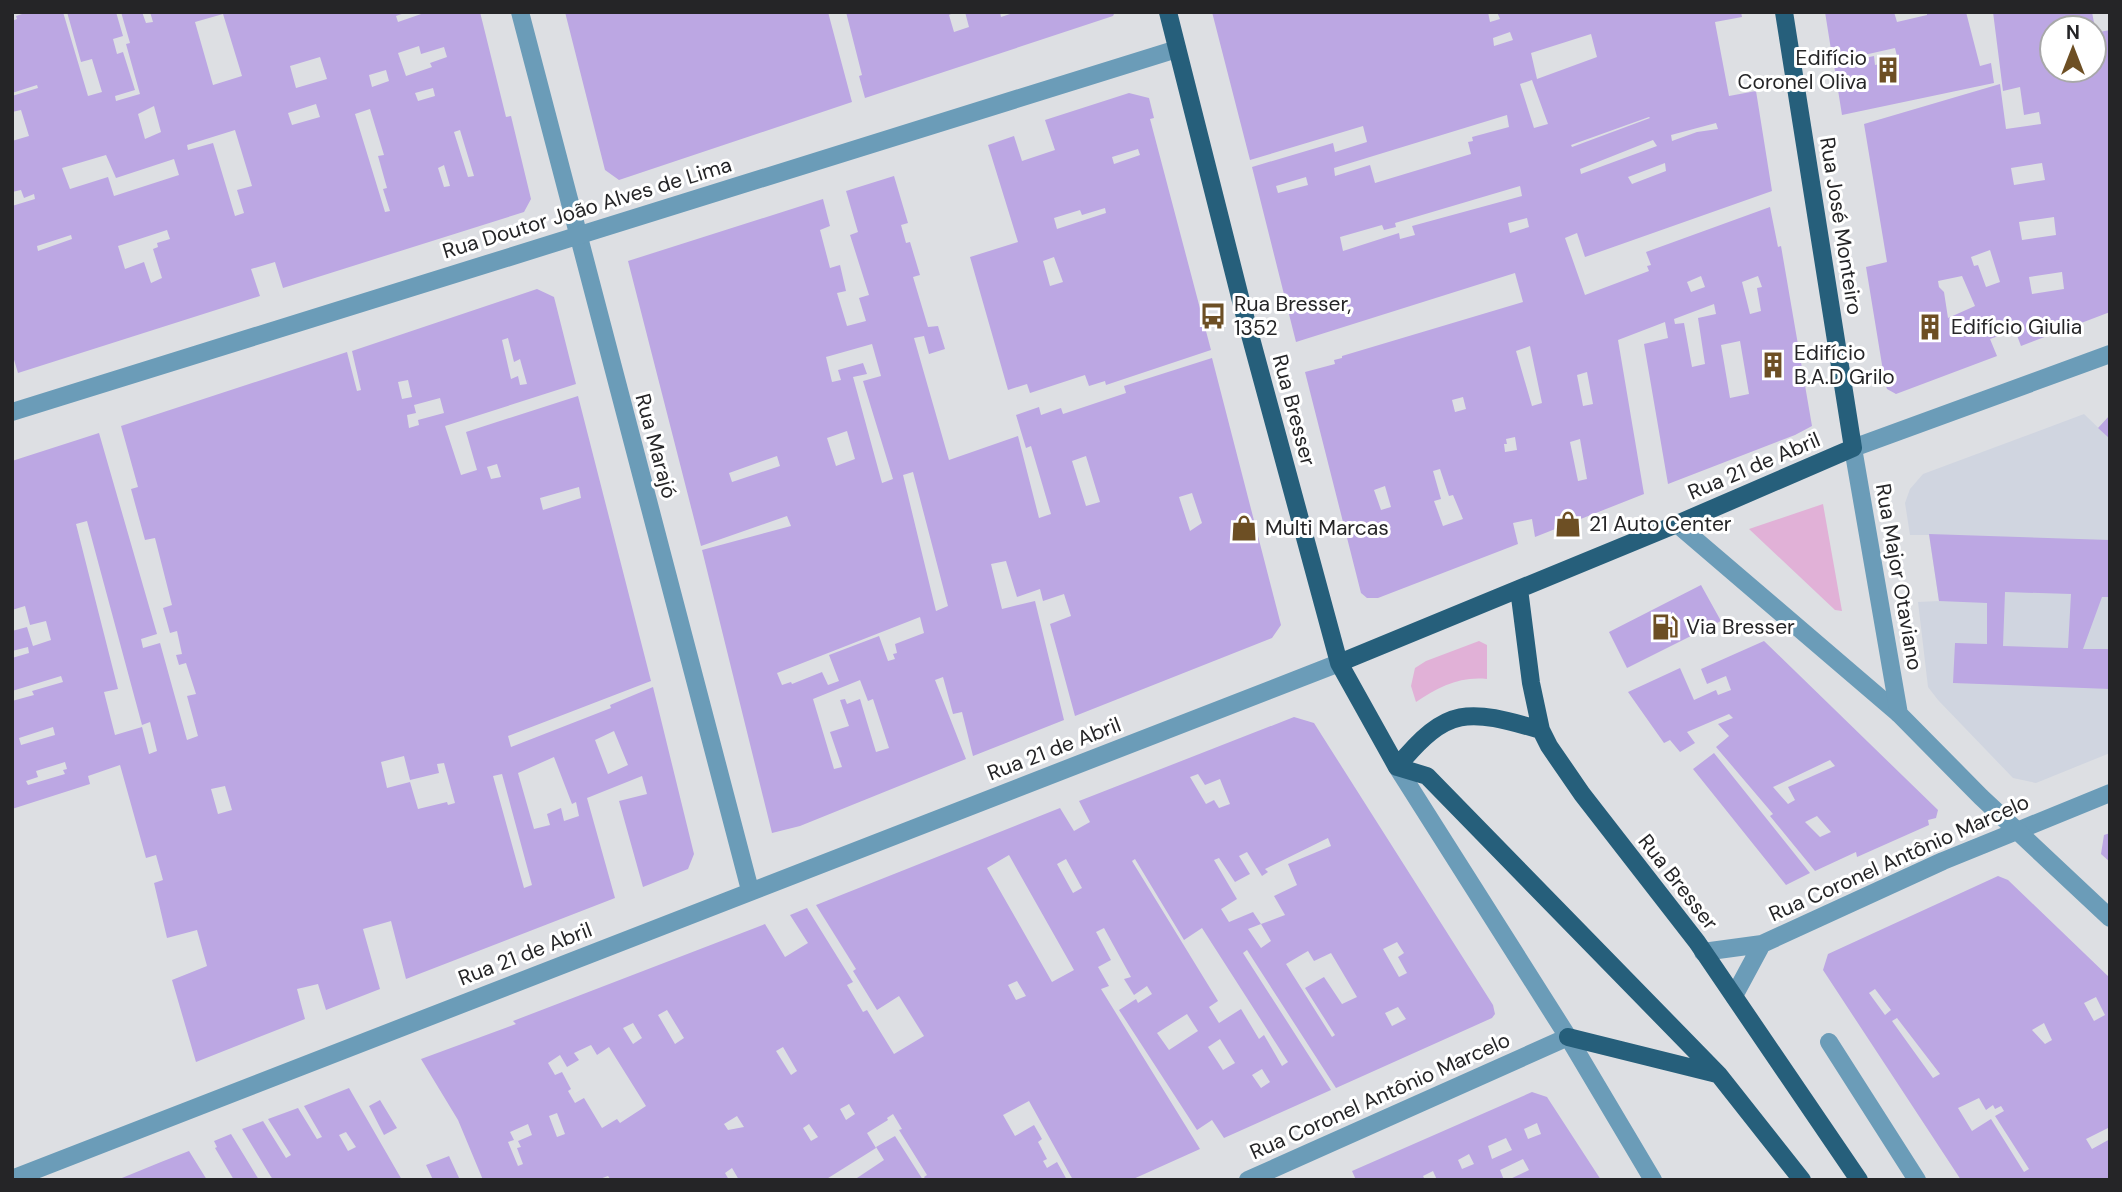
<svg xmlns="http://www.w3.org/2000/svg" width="2122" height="1192" font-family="'DM Sans',sans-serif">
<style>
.built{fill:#d0d5e0}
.green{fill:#e1b1d7}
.building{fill:#bca7e3;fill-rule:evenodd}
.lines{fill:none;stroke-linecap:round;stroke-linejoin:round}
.minor{stroke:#6b9cb8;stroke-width:18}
.tertiary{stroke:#6b9cb8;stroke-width:18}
.primary{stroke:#265f7b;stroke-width:18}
.labels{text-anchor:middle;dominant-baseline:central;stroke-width:6;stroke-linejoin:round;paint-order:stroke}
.poi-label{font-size:21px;fill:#252527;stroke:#fff;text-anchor:start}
.street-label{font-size:21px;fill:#252527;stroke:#fff}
</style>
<rect width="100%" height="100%" fill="#dddfe3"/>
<path class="built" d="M2084 414 2110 439V753L2036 783 2013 778 1938 700 1928 687 1918 602 1939 601 1929 535H1910L1905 503 1910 489 1923 474Z"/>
<path class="green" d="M1823 504 1842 611 1835 610 1749 529Z
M1479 641 1487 645V679C1460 676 1438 687 1416 702L1411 686 1415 668 1426 661Z"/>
<path class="building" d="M28 12H63L88 96 102 92 92 59 81 62 67 12H116L123 36 113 39 117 54 123 52 135 90 115 96 116 101 140 94 126 44 130 43 121 12H142L146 23 153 22 150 12H407L396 16 398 22 427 12H480L506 117 511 116 531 199 524 212 283 288 275 262 251 269 260 296 18 373 12 353V206L35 199 34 194 24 198 21 190 12 192V141L29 136 21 110 12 112V96L38 88 37 85 12 93V21L17 19 16 16ZM223 14 242 76 213 85 195 22ZM419 46 421 54 444 47 447 57 430 63 432 67 406 76 398 53ZM320 57 327 79 296 88 290 66ZM386 70 389 81 372 87 369 75ZM433 88 435 96 418 101 415 93ZM316 104 320 117 292 125 288 113ZM154 106 161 132 145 139 138 114ZM370 109 384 155 378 156 387 188 383 189 390 211 385 212 355 114ZM235 130 252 186 237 190 244 213 235 216 213 143 188 150 187 145ZM460 130 474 176 468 177 454 132ZM106 155 116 178 174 159 179 175 114 196 108 177 70 189 62 168ZM444 165 450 186 444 187 438 168ZM167 230 170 239 157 243 158 247 153 249 162 278 151 283 144 262 125 269 118 246ZM71 235 72 239 38 251 37 246Z
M565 12H828L852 102 619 180 605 170Z
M846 12H955L949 15 954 32 969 27 965 12H1000L1001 17 1010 14 1009 12H1115L1113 16 865 98 859 76 862 75Z
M1212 12H1488L1490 22 1500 19 1497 12H1741L1742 17 1715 22 1729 96 1756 91 1772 191 1585 257 1577 233 1565 238 1585 295 1649 271 1647 266 1651 265 1646 252 1770 207 1778 247 1781 246 1812 426 1795 435 1668 484 1644 344 1668 338 1665 322 1618 340 1644 494 1535 537 1532 519 1513 523 1518 544 1378 598H1367L1361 593 1305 372 1335 364 1334 360 1342 358V356L1523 302 1515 273 1296 342 1252 167 1333 143 1335 152 1367 142 1363 126 1250 160ZM1510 32 1513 40 1494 46 1493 38ZM1591 34 1597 57 1537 79 1531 53ZM1532 80 1548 124 1534 128 1520 84ZM1507 115 1509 127 1472 137 1473 141 1468 142 1471 154 1375 183 1370 165 1335 176 1334 168ZM1649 117 1650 118 1572 147 1571 145ZM1716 123 1718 129 1697 132 1672 141 1671 135ZM1653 140 1657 146 1581 174 1580 169ZM1665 163 1666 171 1632 184 1628 177ZM1306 177 1308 185 1278 193 1276 186ZM1520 186 1522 196 1412 226 1415 235 1400 239 1399 233 1343 251 1340 237 1382 225 1384 230 1396 227 1395 223ZM1527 218 1529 227 1510 233 1508 223ZM1701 276 1705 287 1691 292 1687 282ZM1758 276 1762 287 1757 288 1761 311 1750 314 1742 282ZM1714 304 1716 314 1698 318 1705 364 1692 367 1684 323 1675 324 1674 319ZM1740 341 1749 394 1730 398 1721 345ZM1530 346 1542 403 1532 406 1516 351ZM1587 372 1593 404 1583 406 1577 375ZM1463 397 1466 409 1455 412 1452 400ZM1515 437 1517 450 1505 452 1504 444H1507L1506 439ZM1580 439 1587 479 1578 481 1570 442ZM1440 469 1449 496 1453 495 1463 519 1443 526 1434 501 1441 499 1433 471ZM1385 486 1391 507 1381 510 1374 490Z
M1825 12H1894L1897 22 1927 15V12H1966L1980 66 1991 63 1994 83 1842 115 1834 65 1874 56 1875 65 1898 60 1895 48 1833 62Z
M1993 12H2092L2095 28H2052V44L2046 45 2052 70H2094V33L2110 30V312L2021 346 2015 330 1990 339 1997 356 1896 394 1887 389 1885 383 1866 267 1887 262 1864 124 2000 84 2006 129 2041 124 2039 112 2024 115 2020 87 2003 91ZM2042 163 2045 180 2014 185 2011 168ZM2054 217 2056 235 2022 240 2019 222ZM1990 250 2000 282 1986 287 1978 265 1974 266 1971 257ZM2062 272 2064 289 2032 294 2029 277ZM1962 276 1975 306 1948 318 1944 292 1939 287 1938 281Z
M1129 93 1149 98 1154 118 1150 119 1211 350 1106 385 1105 381 1089 386 1085 375 1030 393 1027 384 1008 390 970 257 1018 242 988 145 1014 136 1022 161 1055 150 1045 120ZM1138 149 1140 155 1114 164 1112 157ZM1105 208 1106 213 1057 229 1054 218 1080 210 1082 215ZM1054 257 1063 282 1050 286 1043 261Z
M894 176 908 223 901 225 906 243 910 242 920 275 913 277 928 327 938 326 945 349 929 354 924 336 914 338 949 460 1018 436 1039 518 1051 514 1031 446 1026 448 1016 415 1039 407 1041 415 1061 408 1063 414 1126 393 1124 386 1212 358 1281 625 1272 638 1075 716 1050 624 1071 616 1064 594 1043 601 1040 589 1017 597 1006 561 991 564 1002 609 1035 601 1064 720 973 756 962 712 953 714 943 677 935 680 966 759 800 826 772 833 702 550 791 526 787 516 701 546 628 261 823 199 830 226 820 230 830 268 840 265 846 291 837 293 847 326 866 321 859 298 869 295 850 235 858 232 846 191ZM872 344 881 376 863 381 893 479 882 483 853 377 867 374 863 363 838 370 841 380 832 382 826 357ZM847 431 855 459 836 466 827 438ZM777 456 780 466 732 482 729 473ZM1086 456 1100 502 1086 506 1072 461ZM913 472 948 606 936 611 903 475ZM1192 493 1202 523 1190 531 1179 497ZM920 617 924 633 895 644 897 653 893 654 895 659 888 661 879 636 829 655 839 681 828 685 822 672 792 684 791 682 782 685 777 673ZM860 680 868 701 873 699 889 748 876 752 860 699 847 704 845 699 840 700 849 726 830 732 842 767 834 769 813 699Z
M537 289 554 297 576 384 445 426 461 475 477 470 466 432 578 396 651 681 508 736 511 747 611 708 610 705 653 687 694 854 688 869 643 887 619 801 647 794 642 776 587 798 615 898 406 979 391 921 363 929 380 989 326 1010 318 984 297 989 305 1019 196 1062 172 980 207 966 197 930 167 938 154 883 163 880 156 855 146 858 120 765 88 776 90 784 12 809V701L34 695 32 691 63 682 61 676 12 691V658L29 653 28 647 12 651V631L27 627 33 646 51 640 46 621 30 625 25 606 12 610V461L99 433 157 634 141 639 143 648 160 643 187 740 198 736 187 696 196 694 186 663 179 665 176 655 182 654 177 631 170 633 163 608 172 605 155 538 145 540 131 489 138 487 121 426 347 352 357 391 361 390 352 351ZM508 338 514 362 520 359 527 384 520 385 518 376 511 379 502 340ZM408 380 412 397 402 399 398 382ZM440 398 444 413 418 420 419 425 409 428 407 415 416 413 414 405ZM497 464 501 477 491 479 487 467ZM579 487 581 498 543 510 540 498ZM87 521 142 725 150 722 157 751 149 754 142 727 115 735 104 692 118 689 76 524ZM53 727 55 735 21 745 19 738ZM614 731 628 765 608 774 595 740ZM404 756 410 780 439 773 437 764 444 763 455 803 448 805 447 802 418 809 410 782 387 788 381 762ZM554 757 572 804 576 802 579 816 564 821 561 808 547 814 550 825 534 829 518 773ZM65 762 67 769 63 770 65 774 28 785 26 781 38 777 36 771ZM502 774 532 885 524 888 493 776ZM225 786 232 810 218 814 211 789Z
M2110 415V439L2098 428Z
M1929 534 2110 540V597H2102L2083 649H2110V689L1953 683 1955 643 1987 644V603L1939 601ZM2005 592 2071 594 2068 648 2003 646Z
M1701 585 1721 621 1627 668 1609 632Z
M1764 641 1938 810 1936 818 1928 820 1929 825 1857 857 1856 852 1815 871 1770 816 1773 814 1716 747 1729 736 1718 724 1733 718 1729 714 1687 732 1695 743 1680 752 1670 740 1664 743 1628 692 1680 668 1694 700 1716 690 1718 695 1731 690 1726 676 1707 684 1701 669ZM1830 760 1835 766 1788 787 1795 800 1788 804 1773 787ZM1817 816 1831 832 1820 837 1805 822Z
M1294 717 1314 723 1493 1005 1495 1014 1492 1018 1336 1088 1247 950 1243 953 1331 1090 1224 1138 1212 1120 1197 1130 1119 1010 1136 999 1138 1003 1152 994 1147 986 1134 995 1124 979 1131 977 1104 928 1096 932 1111 960 1098 967 1109 986 1101 989 1200 1149 1131 1180H1073L1029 1101 1003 1115 1015 1136 1034 1125 1042 1139 1038 1142 1047 1159 1043 1161 1047 1168 1057 1162 1067 1180H926L924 1177 927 1175 899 1130 902 1129 893 1114 887 1118 888 1120 867 1133 876 1148 825 1180H739L732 1168 725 1173 729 1180H611L608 1176 597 1180H483L458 1120 421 1059 516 1024 513 1021 765 924 785 957 808 943 790 915 807 908 853 982 847 985 863 1012 867 1010 894 1054 924 1036 899 996 877 1010 853 971 856 969 816 905 1060 808 1074 831 1090 822 1079 801ZM1198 774 1205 785 1220 779 1230 804 1219 808 1214 800 1206 804 1190 777ZM1328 838 1331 846 1288 864 1297 885 1274 896 1285 915 1261 924 1271 941 1261 948 1248 929 1261 924 1253 912 1229 922 1221 909 1237 899 1214 860 1219 858 1235 882 1250 874 1239 856 1247 852 1262 876 1268 872 1265 869ZM1009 855 1074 970 1052 982 987 868ZM1066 859 1082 888 1073 893 1057 864ZM1135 859 1184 940 1202 928 1288 1062 1282 1066 1264 1035 1259 1039 1241 1009 1219 1023 1209 1007 1218 1001 1132 861ZM1397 942 1404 953 1398 957 1407 973 1399 977 1383 949ZM1308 951 1314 961 1331 953 1357 997 1342 1004 1324 977 1305 988 1335 1035 1332 1037 1286 964ZM1017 981 1026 996 1016 1000 1008 985ZM1398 1007 1406 1019 1392 1026 1385 1013ZM667 1010 684 1038 675 1044 658 1015ZM1187 1014 1198 1031 1169 1050 1157 1033ZM633 1023 642 1038 633 1044 623 1028ZM1220 1039 1235 1063 1223 1070 1208 1047ZM591 1045 597 1055 609 1047 646 1106 620 1123 617 1119 602 1128 584 1098 575 1103 568 1091 571 1089 562 1072 555 1075 548 1063 560 1055 567 1067 579 1060 574 1053ZM783 1047 797 1071 791 1075 776 1051ZM1262 1069 1270 1082 1261 1088 1252 1075ZM849 1104 855 1114 846 1120 840 1109ZM557 1113 565 1134 557 1137 549 1116ZM737 1116 744 1127 728 1130 724 1124ZM528 1124 532 1135 518 1141 521 1147 517 1148 523 1164 518 1166 508 1142 514 1140 510 1132ZM809 1124 818 1137 811 1141 803 1128Z
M1714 753 1810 873 1786 885 1693 769Z
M2110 833V862L2101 854 2104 835Z
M1998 876 2008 880 2110 978V1127L2086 1139 2092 1149 2110 1139V1180H1961L1823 970 1828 954ZM1875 989 1891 1010 1885 1015 1869 993ZM2096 997 2105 1015 2094 1021 2084 1003ZM1897 1018 1940 1074 1933 1078 1892 1021ZM2044 1023 2052 1040 2045 1044 2032 1030ZM1979 1098 1986 1110 1993 1105 1995 1109 2001 1106 2004 1111 1995 1116 2029 1169 2024 1172 1991 1119 1972 1131 1958 1108Z
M349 1088 402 1180H273L242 1129 263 1121 286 1158 291 1155 268 1119 298 1108 317 1139 322 1137 304 1106ZM346 1132 356 1147 348 1151 339 1135Z
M1532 1092 1547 1097 1601 1180H1508L1529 1170 1523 1159 1500 1170 1504 1180H1437L1433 1171 1423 1176 1425 1180H1356L1352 1171ZM1537 1123 1541 1134 1528 1139 1524 1129ZM1506 1138 1512 1150 1492 1159 1488 1146ZM1469 1154 1474 1164 1462 1169 1458 1160Z
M380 1100 397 1128 384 1135 369 1106Z
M231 1134 259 1180H234L215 1148 217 1147 214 1141Z
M895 1136 923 1180H854L884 1160 876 1147Z
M189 1151 207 1180H117L161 1162Z
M449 1156 460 1180H433L426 1165Z"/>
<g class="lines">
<path class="minor" d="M520 12 750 890
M1677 524 1899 714
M2017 831 2110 793
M1829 1042 1917 1180
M12 1179 1339 663
M1248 1180 1568 1037"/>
<path class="tertiary" d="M2110 354 1853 448 1899 714 1981 797 2110 918
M12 412 1177 49
M1397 767 1568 1037 1653 1180
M1703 952 1762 944 1943 861 2017 831
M1734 996 1762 944"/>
<path class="primary" d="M1168 12 1243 309 1339 663 1397 767 1427 776 1719 1075 1802 1180
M1519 589 1531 683 1541 730 1549 746 1582 794 1697 942 1859 1180
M1339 663 1677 524 1853 448 1784 12
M1397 767C1448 705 1467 709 1541 730
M1568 1037 1717 1074"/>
</g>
<defs>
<g id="building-bare" transform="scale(2.1)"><path d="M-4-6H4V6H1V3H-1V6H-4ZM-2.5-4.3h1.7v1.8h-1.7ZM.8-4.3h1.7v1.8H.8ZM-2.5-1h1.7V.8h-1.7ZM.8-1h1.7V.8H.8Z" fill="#6d4f24" stroke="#fff" stroke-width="2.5" paint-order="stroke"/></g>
<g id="bus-bare" transform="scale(2.1)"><path d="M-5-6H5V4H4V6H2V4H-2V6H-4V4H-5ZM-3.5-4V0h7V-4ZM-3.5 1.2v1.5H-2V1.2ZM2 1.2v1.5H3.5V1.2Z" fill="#6d4f24" stroke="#fff" stroke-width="2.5" paint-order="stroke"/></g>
<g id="shop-bare" transform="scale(2.1)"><path d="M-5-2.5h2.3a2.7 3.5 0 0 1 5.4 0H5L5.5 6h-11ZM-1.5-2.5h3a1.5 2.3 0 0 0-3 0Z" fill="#6d4f24" stroke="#fff" stroke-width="2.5" paint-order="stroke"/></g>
<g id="fuel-bare" transform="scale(2.1)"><path d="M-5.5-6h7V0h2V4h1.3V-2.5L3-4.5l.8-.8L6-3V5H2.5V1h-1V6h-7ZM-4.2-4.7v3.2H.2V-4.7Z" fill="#6d4f24" stroke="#fff" stroke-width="2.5" paint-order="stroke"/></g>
</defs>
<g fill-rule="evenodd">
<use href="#building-bare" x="1888" y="70"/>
<use href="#bus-bare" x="1213" y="316"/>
<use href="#building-bare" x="1930" y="327"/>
<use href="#building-bare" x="1773" y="365"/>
<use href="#shop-bare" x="1568" y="524"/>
<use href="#shop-bare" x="1244" y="528"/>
<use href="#fuel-bare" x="1665" y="627"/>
</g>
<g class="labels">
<g class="poi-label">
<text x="1867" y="58" text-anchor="end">Edifício<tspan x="1867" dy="24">Coronel Oliva</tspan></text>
<text x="1234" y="304">Rua Bresser,<tspan x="1234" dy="24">1352</tspan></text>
<text x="1951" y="327">Edifício Giulia</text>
<text x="1794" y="353">Edifício<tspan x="1794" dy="24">B.A.D Grilo</tspan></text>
<text x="1589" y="524">21 Auto Center</text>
<text x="1265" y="528">Multi Marcas</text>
<text x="1686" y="627">Via Bresser</text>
</g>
<g class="street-label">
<text transform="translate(587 208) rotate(-17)">Rua Doutor João Alves de Lima</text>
<text transform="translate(1841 226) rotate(81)">Rua José Monteiro</text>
<text transform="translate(1294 410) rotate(75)">Rua Bresser</text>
<text transform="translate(656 446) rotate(75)">Rua Marajó</text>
<text transform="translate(1754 466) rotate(-23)">Rua 21 de Abril</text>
<text transform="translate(1899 577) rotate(80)">Rua Major Otaviano</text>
<text transform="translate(1054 749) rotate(-21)">Rua 21 de Abril</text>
<text transform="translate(1899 858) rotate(-24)">Rua Coronel Antônio Marcelo</text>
<text transform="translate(1678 882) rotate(52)">Rua Bresser</text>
<text transform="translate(525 954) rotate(-21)">Rua 21 de Abril</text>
<text transform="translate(1380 1096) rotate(-24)">Rua Coronel Antônio Marcelo</text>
</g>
</g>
<rect width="2122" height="1192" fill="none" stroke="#252527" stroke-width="28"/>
<g transform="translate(2073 49)"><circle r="33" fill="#ffffff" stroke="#a8a8a9" stroke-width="2"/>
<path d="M0-5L12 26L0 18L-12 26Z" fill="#6d4f24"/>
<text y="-10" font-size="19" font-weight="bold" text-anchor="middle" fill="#252527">N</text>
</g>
</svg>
